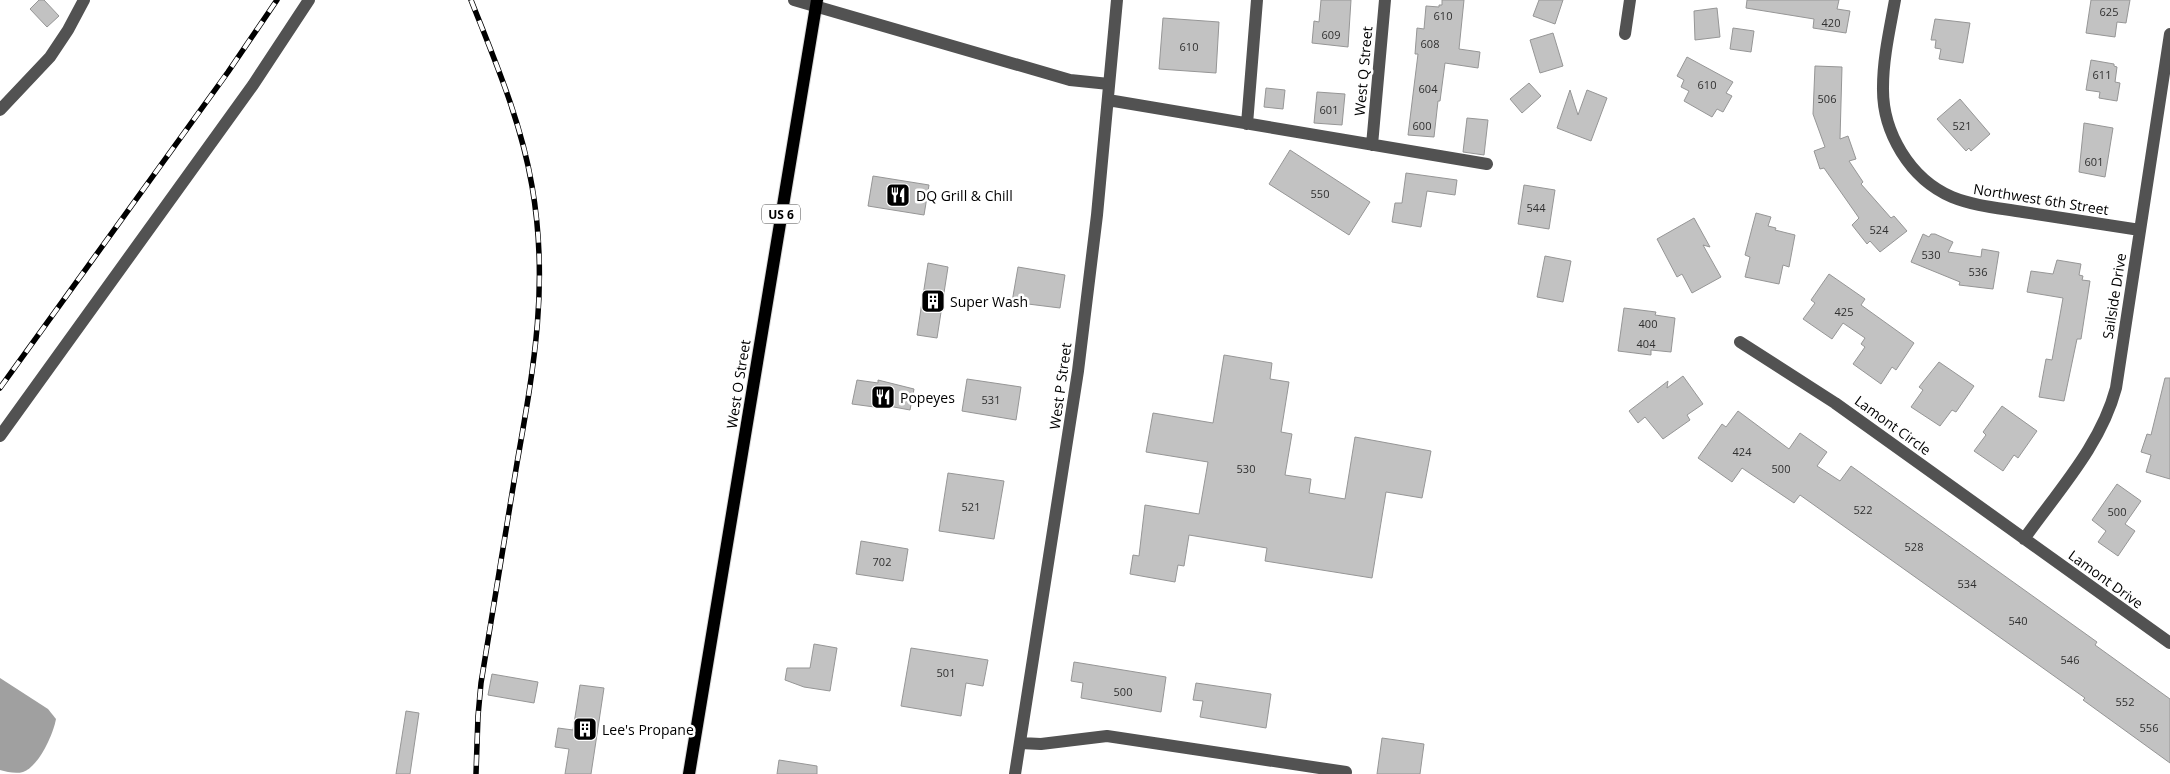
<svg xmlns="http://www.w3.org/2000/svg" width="2170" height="774" font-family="'Open Sans',sans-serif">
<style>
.water{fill:#a0a0a0}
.building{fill:#c2c2c2;stroke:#969696}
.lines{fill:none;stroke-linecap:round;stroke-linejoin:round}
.major-casing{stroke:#dbdbdb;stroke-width:14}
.minor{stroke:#525252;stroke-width:12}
.major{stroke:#000;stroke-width:12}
.rail-casing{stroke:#000;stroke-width:5.5}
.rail{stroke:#fff;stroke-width:4;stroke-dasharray:11;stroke-linecap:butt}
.labels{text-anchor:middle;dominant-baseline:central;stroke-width:5;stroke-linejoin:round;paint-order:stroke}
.number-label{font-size:11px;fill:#303030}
.shield{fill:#fff;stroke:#4c4c4c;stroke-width:1}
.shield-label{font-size:12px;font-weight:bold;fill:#000}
.street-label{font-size:14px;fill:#000;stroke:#fff}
.poi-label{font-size:14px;fill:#000;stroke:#fff;text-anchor:start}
</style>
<rect width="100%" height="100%" fill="#fff"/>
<path class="water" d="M0 678 48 709 56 719C53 735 39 766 23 772 16 774 7 772 0 770Z"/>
<path class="building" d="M39 0H44L59 16 47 27 30 9Z
M1321 0H1351L1348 47 1312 43 1314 21 1319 22Z
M1442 0H1464L1459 49 1480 52 1478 68 1445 63 1440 101H1438L1434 137 1408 135 1418 54H1415L1417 28 1424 29 1426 6 1439 7V5H1442Z
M1539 0H1563L1555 24 1533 16Z
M1747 0H1839L1837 9 1850 11 1846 33 1813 28 1814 19 1746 8Z
M2091 0H2130L2126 23 2117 22 2115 37 2086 33Z
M1717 8 1720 37 1695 40 1694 11Z
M1163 18 1219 22 1216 73 1159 69Z
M1935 19 1970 23 1963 63 1939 59 1941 49 1935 48 1936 40H1931Z
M1733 28 1754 31 1751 52 1730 49Z
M1553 33 1563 66 1540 73 1530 40Z
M1687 57 1733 82 1726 93 1732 96 1723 112 1717 109 1712 117 1684 101 1689 91 1681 87 1684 80 1677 76Z
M2091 60 2114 64V66L2117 67 2115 82 2120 83 2117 101 2099 98 2100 92 2086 90Z
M1815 66 1842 67 1840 139 1848 136 1856 159 1849 161 1863 182 1861 184 1891 218 1894 216 1907 231 1880 252 1870 241 1867 244 1852 225 1859 218 1824 168 1820 169 1814 151 1825 147 1813 114Z
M1529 83 1541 96 1522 113 1510 99Z
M1266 88 1285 90 1283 109 1264 107Z
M1570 90 1578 115 1587 90 1607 98 1591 141 1557 128Z
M1317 92 1345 94 1342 125 1314 123Z
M1960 99 1990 134 1971 151 1969 148 1966 151 1937 119Z
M1467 118 1488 120 1484 155 1463 152Z
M2084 123 2113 128 2105 177 2079 172Z
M1290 150 1370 202 1349 235 1269 184Z
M1406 173 1457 180 1455 195 1427 191 1421 227 1392 222 1395 203H1402Z
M873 176 929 185 924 215 868 206Z
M1524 185 1555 190 1549 229 1518 224Z
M1756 213 1771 217 1768 226 1776 228 1775 230 1795 235 1789 267 1783 265 1779 284 1745 277 1750 257 1745 255Z
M1694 218 1710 247 1703 245 1721 277 1692 293 1682 274 1677 277 1657 239Z
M1923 234 1929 237 1931 234H1935L1953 242 1948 252 1981 257 1982 249 1999 252 1993 289 1959 285 1960 282 1911 262Z
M1545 256 1571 261 1563 302 1537 297Z
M2057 260 2081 264 2079 275 2083 276 2082 280 2090 281 2081 339H2077L2064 401 2039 397 2046 359 2052 360 2063 298 2027 292 2031 271 2053 274Z
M928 263 948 267 937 338 917 335Z
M1018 267 1065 275 1060 308 1012 302Z
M1829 274 1865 299 1861 305 1914 343 1896 370 1892 367 1881 384 1853 364 1865 347 1861 344 1865 338 1843 323 1832 339 1803 319 1815 303 1811 300Z
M1624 308 1656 312 1655 315 1675 318 1671 352 1651 350V355L1618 351Z
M1224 355 1272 363 1270 379 1289 382 1281 432 1292 434 1285 475 1311 479 1309 493 1345 499 1355 437 1431 451 1422 498 1386 492 1372 578 1265 561 1267 548 1189 535 1184 566 1178 565 1175 582 1130 574 1133 555 1139 556 1145 505 1199 514 1208 462 1146 452 1153 413 1213 423Z
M1939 362 1974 386 1956 412 1952 410 1940 426 1911 407 1923 390 1919 387Z
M1683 376 1703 404 1687 415 1690 420 1663 439 1645 417 1638 423 1629 411 1668 381 1667 388Z
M2165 378H2170V479L2146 472 2151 455 2141 452 2147 434 2151 435Z
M967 379 1021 387 1016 420 962 411Z
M857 380 878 383V380L914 389 910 410 883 405 882 408 852 404Z
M2002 406 2037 431 2018 458 2014 455 2003 471 1974 451 1986 435 1983 432Z
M1738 411 1789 449 1800 433 1827 452 1817 466 1840 481 1851 466 2097 642 2095 645 2170 699V763L2083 700 2085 698 1800 495 1794 503 1742 468 1732 482 1698 458 1722 424 1726 427Z
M948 473 1004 481 994 539 939 531Z
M2117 484 2141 501 2125 524 2135 531 2118 556 2098 542 2106 531 2092 520Z
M861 541 908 549 903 581 856 574Z
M814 644 837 648 830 691 804 687 785 680 787 668H810Z
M911 648 988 660 983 686 966 683 961 716 901 706Z
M1074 662 1166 677 1161 712 1081 698 1083 683 1071 681Z
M492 674 538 682 534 703 488 695Z
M1196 683 1271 694 1266 728 1200 717 1203 701 1193 700Z
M580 685 604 688 591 774H565L569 749 555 747 558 728 573 730Z
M406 711 419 713 410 774H396Z
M1382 738 1424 744 1420 774H1377Z
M779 760 817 766V774H777Z"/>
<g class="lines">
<g class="major-casing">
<path id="major" d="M689 774 817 0"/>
</g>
<path class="minor" d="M794 0 1070 80 1109 84
M1895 0C1890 28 1883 58 1883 87 1882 132 1910 179 1952 197 1974 206 1999 208 2023 212 2062 218 2101 224 2140 230
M1625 34 1630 0
M1108 100 1487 164
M0 110 50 57 68 30 84 0
M1247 124 1257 0
M1372 145 1385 0
M1740 342 1835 403 2170 643
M0 436 253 85 309 0
M2024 539C2058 491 2101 445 2116 388L2170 34
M1020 743 1041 744 1107 736 1346 772
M1015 774 1078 371 1097 215 1117 0"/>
<use href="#major" class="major"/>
<g class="rail-casing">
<path id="rail" d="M471 0C495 61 521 121 532 186 549 284 534 367 517 463 505 536 493 609 481 683L478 716 476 774
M0 388 228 72 277 0"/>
</g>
<use href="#rail" class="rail"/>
</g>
<defs>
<g id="restaurant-square" transform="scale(1.25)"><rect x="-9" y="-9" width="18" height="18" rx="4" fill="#000" stroke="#fff"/><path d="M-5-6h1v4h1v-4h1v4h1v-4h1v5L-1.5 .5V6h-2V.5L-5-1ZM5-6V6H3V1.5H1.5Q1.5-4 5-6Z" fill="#fff"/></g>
<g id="building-square" transform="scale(1.25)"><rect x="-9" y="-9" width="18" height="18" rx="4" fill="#000" stroke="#fff"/><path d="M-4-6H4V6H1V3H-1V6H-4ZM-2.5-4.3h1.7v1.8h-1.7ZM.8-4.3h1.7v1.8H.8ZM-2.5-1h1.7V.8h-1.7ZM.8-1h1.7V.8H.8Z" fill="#fff"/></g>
</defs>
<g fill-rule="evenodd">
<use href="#restaurant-square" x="898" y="195"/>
<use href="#building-square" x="933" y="301"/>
<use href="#restaurant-square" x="883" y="397"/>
<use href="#building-square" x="585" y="729"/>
</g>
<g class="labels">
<g class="number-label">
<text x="2109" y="11">625</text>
<text x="1443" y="15">610</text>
<text x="1831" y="22">420</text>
<text x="1331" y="34">609</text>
<text x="1430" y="43">608</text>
<text x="1189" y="46">610</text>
<text x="2102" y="74">611</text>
<text x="1707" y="84">610</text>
<text x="1428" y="88">604</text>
<text x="1827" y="98">506</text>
<text x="1329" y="109">601</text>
<text x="1422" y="125">600</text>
<text x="1962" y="125">521</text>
<text x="2094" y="161">601</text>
<text x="1320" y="193">550</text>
<text x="1536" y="207">544</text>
<text x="1879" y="229">524</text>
<text x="1931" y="254">530</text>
<text x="1978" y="271">536</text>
<text x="1844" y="311">425</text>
<text x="1648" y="323">400</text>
<text x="1646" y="343">404</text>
<text x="991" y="399">531</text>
<text x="1742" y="451">424</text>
<text x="1246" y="468">530</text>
<text x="1781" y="468">500</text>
<text x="971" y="506">521</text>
<text x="1863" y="509">522</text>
<text x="2117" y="511">500</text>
<text x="1914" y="546">528</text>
<text x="882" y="561">702</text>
<text x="1967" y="583">534</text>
<text x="2018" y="620">540</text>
<text x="2070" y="659">546</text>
<text x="946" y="672">501</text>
<text x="1123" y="691">500</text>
<text x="2125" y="701">552</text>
<text x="2149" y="727">556</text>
</g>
<rect class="shield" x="762" y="204.5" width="38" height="19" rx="4"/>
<g class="shield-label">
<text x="781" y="214">US 6</text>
</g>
<g class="street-label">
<text transform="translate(1363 71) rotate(-85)">West Q Street</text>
<text transform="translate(2041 199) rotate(9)">Northwest 6th Street</text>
<text transform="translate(2114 296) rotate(-81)">Sailside Drive</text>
<text transform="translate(738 384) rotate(-81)">West O Street</text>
<text transform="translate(1060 386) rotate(-82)">West P Street</text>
<text transform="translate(1893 425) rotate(36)">Lamont Circle</text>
<text transform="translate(2106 579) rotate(36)">Lamont Drive</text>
</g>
<g class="poi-label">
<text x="916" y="195">DQ Grill &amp; Chill</text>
<text x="950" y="301">Super Wash</text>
<text x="900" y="397">Popeyes</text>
<text x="602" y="729">Lee's Propane</text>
</g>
</g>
</svg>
